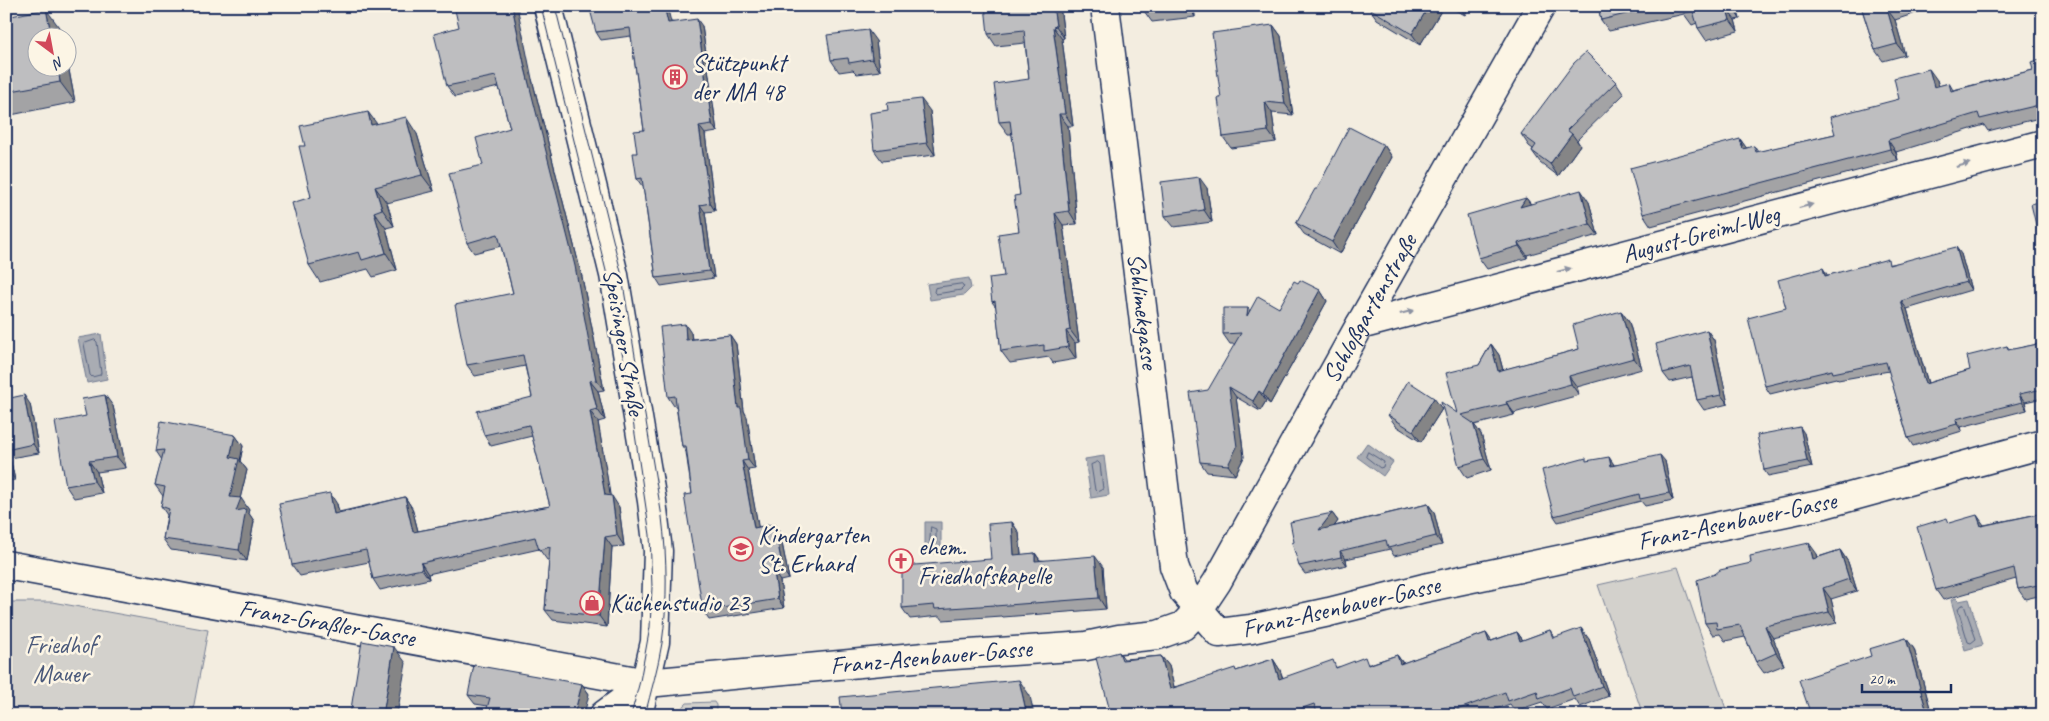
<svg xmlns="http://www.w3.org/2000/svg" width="2049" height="721" font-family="Caveat,sans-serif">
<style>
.green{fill:#d3d1cc;stroke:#778095}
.water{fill:#a9acb3;stroke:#707a91}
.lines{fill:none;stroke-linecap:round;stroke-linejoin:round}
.shore{stroke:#546180;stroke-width:1}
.minor-casing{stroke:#1b2f5e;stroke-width:31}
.major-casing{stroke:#1b2f5e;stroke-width:31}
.minor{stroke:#fcf5e5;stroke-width:28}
.major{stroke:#fcf5e5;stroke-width:28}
.tram{stroke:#1b2f5e;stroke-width:1}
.wall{fill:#a3a3a5;stroke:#1b2f5e}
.shaded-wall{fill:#858586;stroke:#1b2f5e}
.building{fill:#bebec0;stroke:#1b2f5e}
.oneway{fill:#8c92a2}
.labels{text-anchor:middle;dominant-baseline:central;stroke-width:5;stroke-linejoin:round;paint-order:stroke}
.poi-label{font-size:25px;fill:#1b2f5e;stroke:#fcf5e5;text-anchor:start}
.street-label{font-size:25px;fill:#1b2f5e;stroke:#fcf5e5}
.park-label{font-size:25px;fill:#49587a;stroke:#fcf5e5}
</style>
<rect width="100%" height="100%" fill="#f3ede0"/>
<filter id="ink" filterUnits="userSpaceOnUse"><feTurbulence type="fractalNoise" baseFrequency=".02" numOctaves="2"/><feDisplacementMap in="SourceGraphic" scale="10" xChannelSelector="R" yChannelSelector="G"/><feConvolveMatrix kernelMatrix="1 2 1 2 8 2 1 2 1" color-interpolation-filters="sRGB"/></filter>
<g filter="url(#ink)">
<path class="green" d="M1678 567 1728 715H1643L1598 585Z
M6 602H52L208 630 192 715H6Z
M714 702 716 705V715H676L687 703Z"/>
<path class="water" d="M969 278 971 288 964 295 930 300 927 284Z
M101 334 107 379 87 383 78 338Z
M1367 443 1393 462 1383 476 1357 457Z
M1104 456 1109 495 1091 498 1085 459Z
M925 522H941V553H925Z
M1956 598 1959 601 1969 599 1983 645 1965 650 1951 600Z"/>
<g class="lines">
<path class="shore" d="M962 284 964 287 961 290 936 294 934 292 935 288Z
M95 340 97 342 101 373 100 375 92 377 90 375 84 344Z
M1368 452 1384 462 1383 467 1380 468 1366 457Z
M1098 462 1100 464 1103 489 1097 492 1095 490 1091 465Z
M931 527 936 529V546L933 548 930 546Z
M1964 605 1976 639 1971 643 1968 642 1958 609 1960 606Z"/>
<g class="minor-casing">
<g id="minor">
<path d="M1105 6 1174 566 1184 592 1219 633 1251 629 1329 612 1424 588 1824 504 2043 444"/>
<path d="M1360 325 2043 144"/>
<path id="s1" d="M6 565 647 683 925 657 1086 646 1119 639 1158 635 1183 626 1199 609 1217 582 1360 325 1541 6"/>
</g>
</g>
<g class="major-casing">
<path id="major" d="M548 6 614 275 652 501 658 551 655 642 638 715
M604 715 647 683"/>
</g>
<use href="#minor" class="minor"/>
<use href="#major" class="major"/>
<path class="tram" d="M541 6 607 275 625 367 650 535 652 587 650 627 640 681 631 715
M555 6 621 272 662 517C667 559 668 601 662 643 658 668 651 691 645 715"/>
</g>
<path class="wall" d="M1060 6 1064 38 1062 39 1073 126H1068L1077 224 1063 225 1079 342 1075 343 1076 359 1053 363 1049 357 1010 363 1001 351 996 307 992 302 1004 276 1019 231 1020 195 1012 134H1008L999 122 1029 79 1025 43 996 46 988 34Z
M1144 6H1194L1195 17 1152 22 1144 11Z
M1444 6 1420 45 1377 19 1369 8Z
M1447 6H1469L1465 15Z
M1598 6H1748L1737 9 1740 19 1735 20 1738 31 1706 40 1698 28 1697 23 1692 25 1684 14 1609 31 1601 20Z
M1861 6H1937L1895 20 1905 55 1883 61 1875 50Z
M6 17 61 30 62 38H38L68 68V65L75 102 6 116Z
M671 22 702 26 717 132 705 134 715 211 705 212 714 278 661 286 656 278 643 186H642L637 179V153L644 130 631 36 601 40 596 32Z
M1273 25 1281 36 1293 115 1272 113 1276 142 1231 148 1223 137 1221 98Z
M459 27 532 79 582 277 604 390 598 391 605 420 598 422 610 496 619 507 624 546 612 547 607 627 553 620 545 610 549 560H547L539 549 428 574 429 579 380 590 373 579 369 562 300 576 292 565 337 504 339 512 405 497 412 508 418 531 550 506 532 436 491 446 484 435 532 397 525 366 475 376 467 365 513 293 501 246 474 253 467 243 483 165 510 128 499 87 455 97 447 86Z
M876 41 880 71 857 74 853 70 839 72 831 60Z
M2043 59V117L1988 131 1984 125 1896 152 1898 160 1651 226 1643 214 1740 139 1746 148 1754 146 1758 152 1835 134 1899 99 1937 80 1939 86 1949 83 1953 90 2033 70Z
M1616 82 1624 94 1577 140 1580 145 1558 176 1540 162 1532 151 1533 149 1529 146 1521 134Z
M930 111 935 155 882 161 874 150Z
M376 124 417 134 434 191 387 203 394 226 386 228 397 270 373 277 368 269 320 282 309 265 311 197 305 146Z
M1384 145 1392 157 1340 254 1304 234 1296 223 1317 189Z
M1207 188 1212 222 1174 227 1165 216Z
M1526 198 1531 204 1589 202 1598 235 1527 255V258L1487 269 1479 258Z
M1961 254 1971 290 1907 309 1928 383 1970 370 2007 346 2010 350 2043 343V398L2025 402 2027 410 1961 427 1962 431 1913 446 1908 438 1889 371 1838 380 1836 378 1770 394 1765 386 1786 308 1828 275 1891 264Z
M1298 283 1320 290 1327 301 1270 404 1266 401 1260 411 1236 397 1244 457 1235 475 1207 472 1200 462 1235 344H1230L1223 334 1248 308 1250 311 1279 308Z
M1621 311 1629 322 1642 369 1577 387 1579 395 1514 413V415L1474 425 1481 434 1491 470 1467 478 1459 466 1457 413 1479 365 1491 344 1499 355 1503 370 1579 349Z
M1707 330 1714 340 1728 404 1704 410 1697 400 1692 377 1670 382 1663 373Z
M691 333 692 339 730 335 736 344 744 411 747 417 755 469 748 470 758 527 774 524 780 533 789 579 780 581 784 608 709 620 703 611 692 494 686 452 682 446 676 406H674L668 397Z
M6 399 30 404 39 453 10 458 15 480 6 481Z
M113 406 126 468 97 472 102 493 74 498 66 486 86 416Z
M1442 409 1421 442 1396 426 1388 415Z
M1804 433 1812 467 1768 476 1764 470Z
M235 435 243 446 240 461 247 470 240 498 249 510 248 512 254 521 247 561 171 550 163 539 167 515 161 506 163 496 155 485 162 460 156 451Z
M1588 461 1613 463V465L1665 461 1673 500 1645 506 1641 501 1558 522 1554 516Z
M1428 504 1434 512 1442 545 1394 556 1390 549 1346 559 1347 565 1305 574 1299 566 1332 513 1338 521 1334 526Z
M2043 513V595L2025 599 2018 589 2016 579 1943 600 1936 590 1951 523 1984 525Z
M1012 522 1019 533 1021 555 1035 553 1040 560 1103 567 1106 609 1003 617 1002 616 943 620 940 616 910 619 902 608 991 559Z
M1840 550 1848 562 1857 591 1831 599 1837 623 1773 638 1784 665 1764 673 1756 662 1745 637 1725 641 1720 634 1713 635 1705 623 1715 574 1817 554 1818 557Z
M1550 630 1555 638 1589 639 1609 696 1580 707 1575 699 1547 709 1542 702 1515 711 1510 704 1479 715H1111L1119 652 1124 659 1161 656 1169 666 1174 687 1236 671 1273 659 1280 670 1283 678 1338 667 1370 664 1397 655 1403 663 1486 633 1491 641 1517 632 1523 640Z
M1906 638 1914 649 1932 715H1811L1871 656Z
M582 684 589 694 488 706 475 704 468 695Z"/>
<path class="shaded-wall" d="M512 6H517L532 79 582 277 604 390 596 380 525 68Z
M664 6H667L673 30 668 23Z
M1053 6H1060L1064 38 1056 26Z
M1188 6H1194L1195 17Z
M1429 6H1444L1420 45 1412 34Z
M1459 6H1469L1465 15Z
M1732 6H1735L1737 9 1740 19Z
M46 9 61 30 62 38H52Z
M1727 9 1735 20 1738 31 1730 20Z
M1887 9 1895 20 1905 55 1897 44Z
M697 19 702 26 717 132 712 124Z
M1273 25 1281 36 1293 115 1285 104Z
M1053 27 1062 39 1073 126 1065 114Z
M868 30 876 41 880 71 872 59Z
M68 65 75 102 60 82 58 68H68Z
M1929 69 1937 80 1942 99 1934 87Z
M921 99 930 111 935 155 927 143Z
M1265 102 1272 113 1276 142 1268 131Z
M368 112 380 128 371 125Z
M1059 114 1068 126 1077 224 1069 211Z
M406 117 417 134 434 191 422 175Z
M699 126 705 134 715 211 710 203Z
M1572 134 1580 145 1558 176 1550 164Z
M1740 139 1748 150 1743 149Z
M1888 140 1896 152 1898 160 1890 149Z
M1384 145 1392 157 1340 254 1332 242Z
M1199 177 1207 188 1212 222 1204 210Z
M375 187 387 203 394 226 382 209Z
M1581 190 1589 202 1598 235 1590 224Z
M1526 198 1535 210 1520 207Z
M700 205 705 212 714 278 709 271Z
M374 212 386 228 397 270 386 253Z
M1055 213 1063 225 1079 342 1070 330Z
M1518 243 1527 255V258L1519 246Z
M1956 247 1961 254 1971 290 1966 282Z
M1823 268 1828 276H1825Z
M1320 290 1327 301 1270 404 1263 394Z
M1901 301 1907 309 1930 391 1925 384Z
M1621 311 1629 322 1642 369 1634 358Z
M685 324 691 333 693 349 686 340Z
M1707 330 1714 340 1728 404 1721 395Z
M1066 331 1075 343 1076 359 1068 347Z
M730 335 736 344 744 411 747 417 755 469 748 460 738 408Z
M1491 344 1499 355 1506 382 1498 371Z
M1569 376 1577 387 1579 395 1571 384Z
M590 381 598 391 605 420 597 409Z
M1229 387 1236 397 1244 457 1235 475 1228 465Z
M1259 391 1266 401 1260 411 1253 401Z
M2019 394 2025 402 2027 410 2022 402Z
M24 395 30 404 39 453 33 444Z
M105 395 113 406 126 468 117 457Z
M1434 398 1442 409 1421 442 1413 431Z
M1506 402 1514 413V415L1507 404Z
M590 411 598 422 612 506 605 495Z
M1956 419 1961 427 1962 431 1957 424Z
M1473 423 1481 434 1491 470 1484 459Z
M1800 427 1804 433 1812 467 1807 461Z
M235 435 243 446 240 461 247 470 240 499 241 498 249 510 248 512 254 521 247 561 239 550 236 511 230 497V457Z
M6 453 10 458 15 480 9 472 6 459Z
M1660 455 1665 461 1673 500 1669 493Z
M1609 457 1613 463 1615 472 1611 466Z
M89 461 97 472 102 493 94 481Z
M742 461 748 470 760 536 754 528Z
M330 493 337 504 341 524 334 514Z
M612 496 619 507 624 546 617 535Z
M405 497 412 508 421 543 413 532Z
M1428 504 1434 512 1442 545 1436 536Z
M1332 513 1338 521 1325 539 1319 530Z
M1977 515 1984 525 1981 526Z
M1012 522 1019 533 1022 566 1014 555Z
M774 524 780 533 789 579 783 570Z
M605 537 612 547 607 627 599 616Z
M1809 543 1817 554 1821 571 1813 559Z
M1840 550 1848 562 1857 591 1849 579Z
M1340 551 1346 559 1347 565 1341 557Z
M1035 553 1042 564 1035 561Z
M1095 556 1103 567 1106 609 1099 598Z
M421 563 428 574 429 579 422 569Z
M774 572 780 581 784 608 778 599Z
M1823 588 1831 599 1837 623 1829 612Z
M1765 626 1773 638 1784 665 1776 653Z
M1581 628 1589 639 1609 696 1602 686Z
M1517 632 1524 642 1520 641Z
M1486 633 1493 643 1489 642Z
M1906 638 1914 649 1932 715H1930L1926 709Z
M394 647 406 663 397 715H383Z
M1397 655 1404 665 1400 664Z
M1161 656 1169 666 1177 699 1170 689Z
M1273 659 1280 670 1286 689 1279 679Z
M1019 680 1030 696 1034 715H1027Z
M582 684 589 694 584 715H574Z"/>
<path class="building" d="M454 6H512L525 68 575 266 596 380 590 381 597 409 590 411 605 495 612 496 617 535 605 537 599 616 545 610 550 547 539 550 535 537 421 563 422 569 373 579 366 550 292 565 279 503 330 493 334 514 405 497 413 532 550 506 529 425 484 435 477 411 532 397 523 355 467 365 455 305 513 293 498 234 467 243 449 173 483 165 476 138 510 128 496 76 447 86 434 34 459 27Z
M589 6H664L668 23 697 19 712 124 699 126 710 203 700 205 709 271 656 278 642 178 637 179 633 153H637L634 131 644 130 630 28 596 32Z
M985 6H1053L1056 26 1053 27 1065 114H1059L1069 211 1055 213 1070 330 1066 331 1068 347 1044 351V345L1001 351 995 301 992 302 989 278 1004 276 998 234 1019 231 1014 196 1020 195 1010 121 999 122 994 84 1029 79 1024 30 988 34Z
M1144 6H1182L1144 11Z
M1370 6H1429L1412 34 1369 8Z
M1598 6H1659L1601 20Z
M1682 6H1732V8L1727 9 1730 20 1698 28 1693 11 1684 13Z
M1861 6H1895L1887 9 1897 44 1875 50Z
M46 9 52 38H38V68H58L60 82 6 92V17Z
M1273 25 1285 104 1265 102 1268 131 1223 137 1218 98H1221L1212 33Z
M868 30 872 59 849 63 848 58 831 60 827 35Z
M1586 52 1616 82 1567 130 1572 134 1550 164 1532 151 1536 145 1521 134 1574 63Z
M2043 59V104L1980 119 1978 113 1888 140 1890 149 1643 214 1630 168 1740 139 1743 149 1754 146 1756 152 1835 134 1830 117 1899 99 1894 78 1929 69 1934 87 1949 83 1951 91 2033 70 2031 62Z
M921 99 927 143 874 150 870 113 888 110 887 103Z
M368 112 371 125 406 117 422 175 375 187 382 209 374 212 386 253 362 260 359 252 309 265 292 203 311 197 299 146H305L300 126Z
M1349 127 1384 145 1332 242 1296 223 1315 189H1317Z
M1199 177 1204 210 1165 216 1161 182Z
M1581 190 1590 224 1518 243 1519 246 1479 258 1467 215 1526 198 1520 207Z
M2043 201V245L2041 246 2031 204Z
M1956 247 1966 282 1901 301 1925 384 1970 370 1967 356 2007 346 2008 350 2043 343V389L2019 394 2022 402 1956 419 1957 424 1908 438 1886 362 1833 373 1832 370 1765 386 1748 318 1786 308 1778 280 1823 268 1825 276 1888 259 1889 265Z
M1300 280 1320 290 1263 394 1259 391 1253 401 1229 387 1237 447 1228 465 1200 462 1190 393 1208 390 1241 333 1223 334V308H1248L1247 316 1258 296 1279 308 1294 281 1298 283Z
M1621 311 1634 358 1569 376 1571 384 1506 402 1507 404 1461 415 1473 423 1484 459 1459 466 1441 402 1457 413 1446 373 1479 365 1491 344 1498 371 1579 349 1573 325Z
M685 324 686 340 730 335 738 408H741L748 460 742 461 754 528 774 524 783 570 774 572 778 599 703 611 684 495 692 494 686 446H682L675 396 668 397 660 327Z
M1707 330 1721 395 1697 400 1690 366 1663 373 1656 344Z
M1408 381 1434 398 1413 431 1388 415Z
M24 395 33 444 6 450V399Z
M105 395 117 457 89 461 94 481 66 486 55 422 86 416 82 399Z
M161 421 235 435 230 457 239 459 230 497 241 498 236 511 246 509 239 550 163 539 169 509 161 506 165 487 155 485 164 450 156 451Z
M1800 427 1807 461 1764 470 1757 435Z
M1660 455 1669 493 1640 499 1639 494 1554 516 1542 470 1586 458V461L1609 457 1611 466Z
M6 459 9 472H6Z
M1428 504 1436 536 1388 548 1386 540 1340 551 1341 557 1299 566 1292 543 1294 542 1290 522 1332 513 1319 530Z
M2043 513V584L2018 589 2014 568 1936 590 1917 527 1947 518 1949 523 1977 515 1981 526Z
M1012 522 1014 555 1035 553V561L1095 556 1099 598 995 606V605L935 609 934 605 902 608V566L991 559 988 524Z
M1809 543 1813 559 1840 550 1849 579 1823 588 1829 612 1765 626 1776 653 1756 662 1740 625 1717 629 1716 622 1705 623 1697 580 1715 574 1720 570 1751 563 1750 556Z
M1581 628 1602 686 1573 697 1570 688 1539 699 1537 691 1508 701 1505 692 1443 715H1318L1314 704 1283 715H1111L1096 658 1119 652 1122 660 1161 656 1170 689 1235 668 1236 671 1273 659 1279 679 1333 660 1336 668 1365 657 1368 665 1397 655 1400 664 1486 633 1489 642 1517 632 1520 641 1550 630 1553 638Z
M1906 638 1926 709 1907 715H1811L1799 680 1871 656 1869 649Z
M362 641 394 647 383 715H350Z
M474 665 582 684 574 715H485L490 698 468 695Z
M1019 680 1027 715H842L840 697Z"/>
<defs><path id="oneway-solid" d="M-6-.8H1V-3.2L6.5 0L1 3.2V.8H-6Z" transform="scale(1.25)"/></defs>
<g class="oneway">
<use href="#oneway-solid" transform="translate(1963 165) rotate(-15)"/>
<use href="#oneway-solid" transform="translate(1806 206) rotate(-15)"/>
<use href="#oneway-solid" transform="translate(1564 270) rotate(-15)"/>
<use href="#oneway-solid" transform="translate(1407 312) rotate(-15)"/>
</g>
</g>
<defs>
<g id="building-ring" transform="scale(1.25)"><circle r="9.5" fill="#fcf5e5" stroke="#d1495b" stroke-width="1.5"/><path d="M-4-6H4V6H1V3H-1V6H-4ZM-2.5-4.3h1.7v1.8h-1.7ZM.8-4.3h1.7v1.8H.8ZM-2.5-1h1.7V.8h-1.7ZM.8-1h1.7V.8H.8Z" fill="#d1495b"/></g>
<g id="school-ring" transform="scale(1.25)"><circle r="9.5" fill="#fcf5e5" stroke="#d1495b" stroke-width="1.5"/><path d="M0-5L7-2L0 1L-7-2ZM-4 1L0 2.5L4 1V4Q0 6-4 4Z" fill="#d1495b"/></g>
<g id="church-ring" transform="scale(1.25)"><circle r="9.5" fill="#fcf5e5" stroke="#d1495b" stroke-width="1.5"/><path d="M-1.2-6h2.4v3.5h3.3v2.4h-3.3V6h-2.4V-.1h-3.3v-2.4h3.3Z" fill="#d1495b"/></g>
<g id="shop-ring" transform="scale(1.25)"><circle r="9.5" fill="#fcf5e5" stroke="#d1495b" stroke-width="1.5"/><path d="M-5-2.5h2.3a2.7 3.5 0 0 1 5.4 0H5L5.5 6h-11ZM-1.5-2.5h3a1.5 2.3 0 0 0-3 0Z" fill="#d1495b"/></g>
</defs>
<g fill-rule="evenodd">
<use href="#building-ring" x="675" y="77"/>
<use href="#school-ring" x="741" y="549"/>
<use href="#church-ring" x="901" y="561"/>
<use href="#shop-ring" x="592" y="603"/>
</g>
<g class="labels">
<g class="poi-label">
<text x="692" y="63">Stützpunkt<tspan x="692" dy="29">der MA 48</tspan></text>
<text x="758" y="535">Kindergarten<tspan x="758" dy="29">St. Erhard</tspan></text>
<text x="918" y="547">ehem.<tspan x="918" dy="29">Friedhofskapelle</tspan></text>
<text x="610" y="603">Küchenstudio 23</text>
</g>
<g class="street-label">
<text transform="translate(1701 234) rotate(-15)">August-Greiml-Weg</text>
<text stroke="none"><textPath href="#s1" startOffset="1561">Schloßgartenstraße</textPath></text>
<text transform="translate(1143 311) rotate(83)">Schlimekgasse</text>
<text transform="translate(624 342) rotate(80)">Speisinger Straße</text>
<text transform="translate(1737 521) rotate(-12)">Franz-Asenbauer-Gasse</text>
<text transform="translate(1341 607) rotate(-13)">Franz-Asenbauer-Gasse</text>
<text transform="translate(327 623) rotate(10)">Franz-Graßler-Gasse</text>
<text transform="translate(931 657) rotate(-5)">Franz-Asenbauer-Gasse</text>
</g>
<g class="park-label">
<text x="61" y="645">Friedhof<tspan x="61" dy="29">Mauer</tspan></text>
</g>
</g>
<rect width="2049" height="721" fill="none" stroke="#fcf5e5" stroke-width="25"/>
<rect x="12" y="12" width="2024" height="696" fill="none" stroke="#1b2f5e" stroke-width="2" filter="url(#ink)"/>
<g transform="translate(52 52) rotate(148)"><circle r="24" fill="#fcf5e5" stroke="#a2a6af"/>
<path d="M0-4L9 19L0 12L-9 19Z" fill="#d1495b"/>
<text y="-8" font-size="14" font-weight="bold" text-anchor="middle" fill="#1b2f5e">N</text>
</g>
<path d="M1862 684v8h89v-8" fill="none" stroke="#1b2f5e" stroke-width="2.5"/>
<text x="1869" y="684" font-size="15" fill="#1b2f5e" stroke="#fcf5e5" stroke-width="4" paint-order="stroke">20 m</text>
</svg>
